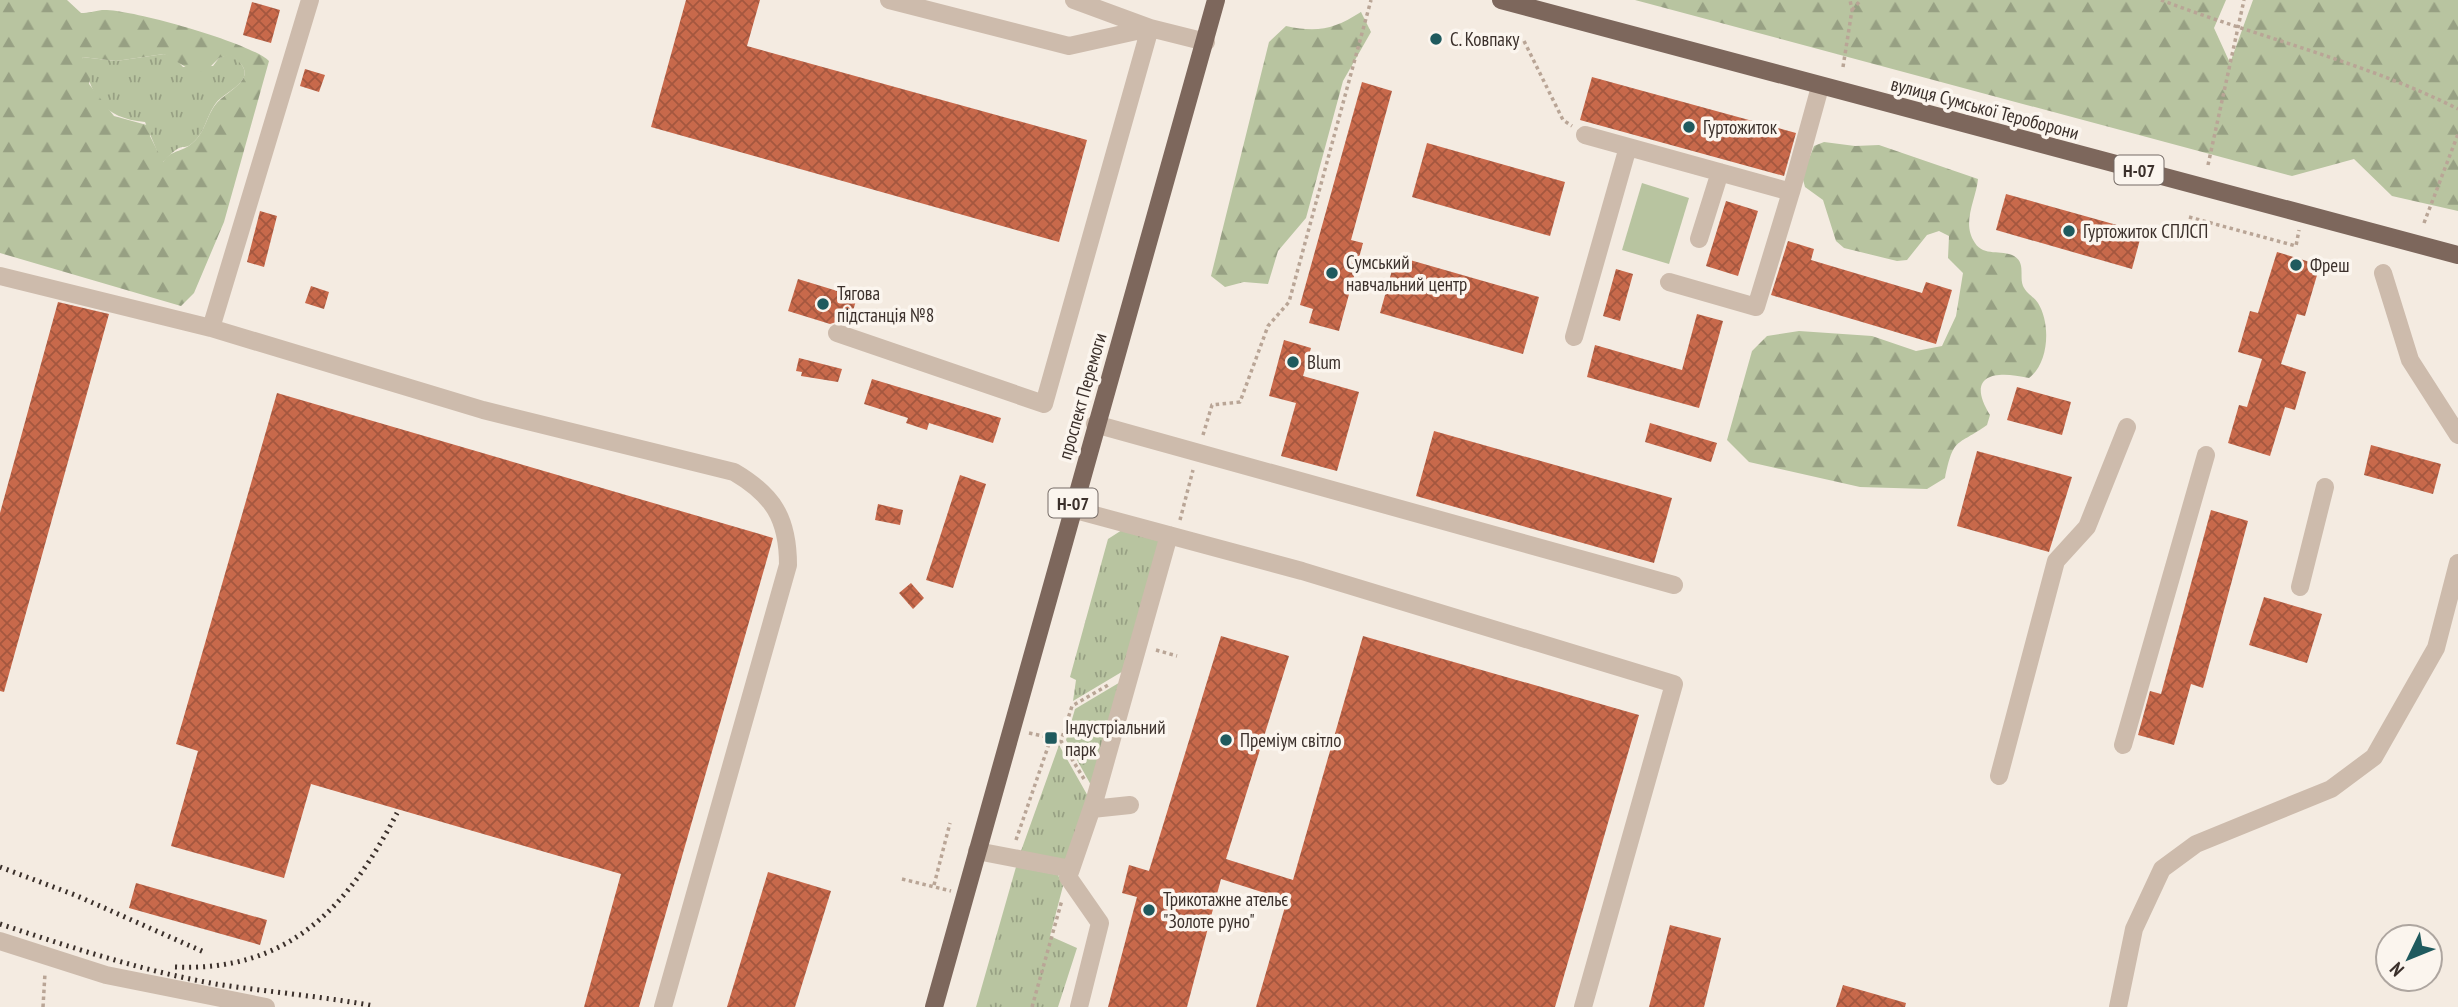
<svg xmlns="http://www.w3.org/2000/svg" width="2458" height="1007" font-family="'PT Sans Narrow',sans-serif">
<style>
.grass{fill:url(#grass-tufts)}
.forest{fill:url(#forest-firs);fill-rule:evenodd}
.pitch{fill:#b8c4a0}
.building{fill:url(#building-cross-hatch)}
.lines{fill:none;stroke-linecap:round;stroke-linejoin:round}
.path{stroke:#b9a596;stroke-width:3.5;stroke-dasharray:3.5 3.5;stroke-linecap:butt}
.minor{stroke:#cdbbac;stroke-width:18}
.major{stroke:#7d675c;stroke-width:18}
.rail{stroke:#3b302b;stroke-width:5;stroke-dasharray:2 5;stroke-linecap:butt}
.poi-dot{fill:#1f5a5e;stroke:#fbf5ee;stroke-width:2.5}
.labels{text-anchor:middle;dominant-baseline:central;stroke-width:7;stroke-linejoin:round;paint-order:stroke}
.shield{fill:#fbf5ee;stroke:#756b66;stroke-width:2}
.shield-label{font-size:18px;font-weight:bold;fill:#3b302b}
.poi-label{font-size:19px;fill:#3b302b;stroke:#fbf5ee;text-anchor:start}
.street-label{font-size:19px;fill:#3b302b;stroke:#fbf5ee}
</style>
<defs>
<pattern id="grass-tufts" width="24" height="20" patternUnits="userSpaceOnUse" patternTransform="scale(1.75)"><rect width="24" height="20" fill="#b8c4a0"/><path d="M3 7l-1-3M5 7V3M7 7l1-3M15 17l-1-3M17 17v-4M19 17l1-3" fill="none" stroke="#97a083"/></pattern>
<pattern id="forest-firs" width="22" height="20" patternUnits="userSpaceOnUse" patternTransform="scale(1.75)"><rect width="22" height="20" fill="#b8c4a0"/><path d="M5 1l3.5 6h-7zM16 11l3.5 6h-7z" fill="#97a083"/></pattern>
<pattern id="building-cross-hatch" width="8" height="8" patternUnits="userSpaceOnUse" patternTransform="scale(1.75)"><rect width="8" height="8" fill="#c8694b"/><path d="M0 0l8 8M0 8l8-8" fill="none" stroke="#a4573f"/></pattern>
</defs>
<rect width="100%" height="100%" fill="#f4ebe1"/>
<path class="grass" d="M164 54 175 58 183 67 213 66 219 58 230 54C265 78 228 89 216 103 206 116 205 135 190 145 185 148 184 146 179 148 173 151 167 158 162 163L145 122C102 118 92 96 82 57L116 61Z
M1122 530 1163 542 1125 670 1073 701 1076 680 1070 677 1108 539Z
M1122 681 1092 787 1066 740 1075 709Z
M1059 745 1089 798 1069 861 1021 851Z
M1016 867 1058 875 1063 886 1050 936 1077 948 1058 1007H976Z"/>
<path class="forest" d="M0 0H67L81 13C89 13 94 11 102 10 128 8 252 43 269 61L224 222 194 293 181 306 0 253ZM164 54 194 72H205L219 58 230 55C265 77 228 89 216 104 206 116 205 135 190 145 179 153 171 150 163 162L150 136 154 127 114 116 89 84 91 74 82 57 116 61Z
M1635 0H2226L2214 28 2230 63 2253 0H2458V211L2392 196 2354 159 2292 176Z
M1361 12 1371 32 1343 81 1306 218 1278 251 1268 284 1244 282 1225 287 1211 276 1269 42 1286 26C1318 33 1334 29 1361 12Z
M1824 142 1855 146 1879 145 1978 179C1976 200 1961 223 1975 243 1984 257 2001 249 2014 256 2026 263 2019 276 2023 286 2026 293 2034 297 2038 303 2051 324 2049 363 2029 378 1995 370 1965 374 1990 415L1987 425C1956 447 1954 436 1945 478L1927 489 1860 487 1749 462 1727 440 1752 351 1767 336 1799 331 1872 336 1916 351 1942 346 1956 316 1963 273 1948 258 1949 236 1939 231 1927 235 1907 260 1897 261 1844 248 1836 241 1823 200 1805 187 1802 176 1814 146Z"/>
<path class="pitch" d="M1642 183 1689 198 1669 264 1622 250Z"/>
<path class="building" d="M686 0H760L747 46 1087 140 1059 242 651 127Z
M252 2 280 10 271 43 243 35Z
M305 69 325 75 319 92 300 86Z
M1592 77 1796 133 1784 176 1580 120Z
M1362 82 1392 91 1351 240 1363 243 1339 331 1309 323 1313 309 1300 305Z
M1427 143 1565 182 1550 236 1412 197Z
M2006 194 2142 232 2132 269 1996 230Z
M1726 201 1758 211 1738 276 1706 266Z
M260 211 277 216 264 267 247 262Z
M1788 241 1814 249 1811 260 1922 293 1926 282 1952 290 1936 344 1771 295Z
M2277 252 2320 265 2305 316 2297 314 2281 364 2306 372 2295 410 2285 407 2270 456 2228 443 2239 405 2247 407 2262 359 2238 352 2250 311 2258 313Z
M1396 256 1539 297 1523 354 1380 313Z
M1616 269 1633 274 1620 321 1603 316Z
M798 279 857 297 849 325 836 322 830 324 788 311Z
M311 286 329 292 324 309 305 303Z
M58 302 109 314 4 692 0 691V513Z
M1697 314 1723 321 1699 408 1587 377 1595 345 1682 370Z
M1284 340 1311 348 1303 376 1359 392 1337 471 1281 456 1296 403 1269 396Z
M799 358 842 369 838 382 801 376 802 372 796 371Z
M872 379 1001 418 993 443 929 423 927 430 906 423 908 418 864 404Z
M2017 387 2071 402 2062 435 2007 420Z
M277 393 773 538 639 1007H584L621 874 311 784 284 878 171 846 198 751 176 744Z
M1650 423 1717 443 1711 462 1645 442Z
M1434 431 1672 498 1654 563 1416 496Z
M2371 445 2441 464 2433 494 2364 475Z
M1977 451 2072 477 2049 552 1957 526Z
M960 475 986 484 953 588 926 580Z
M878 504 903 510 900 525 875 520Z
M2211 510 2248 521 2203 688 2191 684 2174 745 2138 735 2150 691 2161 694Z
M911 583 924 598 913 609 899 593Z
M2264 597 2322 614 2307 663 2249 645Z
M1221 636 1289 656 1226 859 1293 880 1363 636 1639 715 1555 1007H1256L1287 900 1221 879 1187 1007H1108L1137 897 1122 893 1129 865 1149 871Z
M768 872 831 891 795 1007H727Z
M136 883 267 920 260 945 129 908Z
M1670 925 1721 938 1704 1007H1649Z
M1843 985 1906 1003 1905 1007H1836Z"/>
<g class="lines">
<path class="path" d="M2161 0C2258 37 2367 63 2458 109
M1852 10 1861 0
M1524 41 1563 120 1572 126
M1843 67 1852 10 1850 0
M2208 165 2244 0
M2189 217 2296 246 2299 230
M2424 223 2458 134
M1203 435 1212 405 1240 402 1268 326 1289 302 1371 0
M1180 520 1193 470
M1156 650 1177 656
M1029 733 1051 738
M1084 779 1061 741 1072 706 1110 684
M1016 840 1051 738 1061 741
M902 879 951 891
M934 885 950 823
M43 1007 45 973
M1032 1007 1062 900"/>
<path class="minor" d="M889 0 1069 46 1150 28 1206 42
M1585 135 1791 192 1820 87
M1699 239 1720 172
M2383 273 2410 360 2458 435
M0 276 211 328 483 410 734 472C773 495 788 518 788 565L663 1007
M1669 282 1756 307 1791 192
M211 328 310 0
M837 333 1044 404 1150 28 1074 0
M1574 337 1628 147
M1095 424 1674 585
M1072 509 1302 571 1674 684 1583 1007
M2300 587 2325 487
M2123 745 2206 455
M1999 776 2056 561 2087 527 2127 427
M1092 809 1130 805
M977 851 1071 869 1068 877 1100 923 1079 1007
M1071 869 1095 799 1169 535
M0 941 106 975 266 1007
M2118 1007 2134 929 2162 869 2196 844 2331 789 2374 757 2436 648 2458 563"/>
<path class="major" d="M1501 0 2458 255
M934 1007 1216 0"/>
<path class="rail" d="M0 867 75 895 204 952
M0 924C70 947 143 971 216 984 268 992 321 996 374 1006
M175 967C288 972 348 908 397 813"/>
</g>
<g class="poi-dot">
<circle cx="1436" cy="39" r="7"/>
<circle cx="1689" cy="127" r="7"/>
<circle cx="2069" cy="231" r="7"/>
<circle cx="2296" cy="265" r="7"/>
<circle cx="1332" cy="273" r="7"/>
<circle cx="823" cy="304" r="7"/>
<circle cx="1293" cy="362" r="7"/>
<rect x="1044" y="731" width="14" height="14" rx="3.5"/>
<circle cx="1226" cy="740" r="7"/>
<circle cx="1149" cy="910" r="7"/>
</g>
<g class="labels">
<g class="shield">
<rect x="2114.5" y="155.5" width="49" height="29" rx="5"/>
<rect x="1048.5" y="488.5" width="49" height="29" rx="5"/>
</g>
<g class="shield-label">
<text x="2139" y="170">Н-07</text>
<text x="1073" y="503">Н-07</text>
</g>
<g class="poi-label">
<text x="1450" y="39">С. Ковпаку</text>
<text x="1703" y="127">Гуртожиток</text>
<text x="2083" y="231">Гуртожиток СПЛСП</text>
<text x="1346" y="262">Сумський<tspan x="1346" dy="22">навчальний центр</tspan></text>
<text x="2310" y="265">Фреш</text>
<text x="837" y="293">Тягова<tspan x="837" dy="22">підстанція №8</tspan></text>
<text x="1307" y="362">Blum</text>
<text x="1065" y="727">Індустріальний<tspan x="1065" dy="22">парк</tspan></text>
<text x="1240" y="740">Преміум світло</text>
<text x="1163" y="899">Трикотажне ательє<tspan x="1163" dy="22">"Золоте руно"</tspan></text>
</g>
<g class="street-label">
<text transform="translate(1985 108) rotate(15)">вулиця Сумської Тероборони</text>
<text transform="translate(1082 396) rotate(-74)">проспект Перемоги</text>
</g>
</g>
<g transform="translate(2409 958) rotate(227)"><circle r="33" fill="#fbf5ee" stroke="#aea6a0" stroke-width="2"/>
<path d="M0-5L12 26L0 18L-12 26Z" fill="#1f5a5e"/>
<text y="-10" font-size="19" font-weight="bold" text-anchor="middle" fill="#3b302b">N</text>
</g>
</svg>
